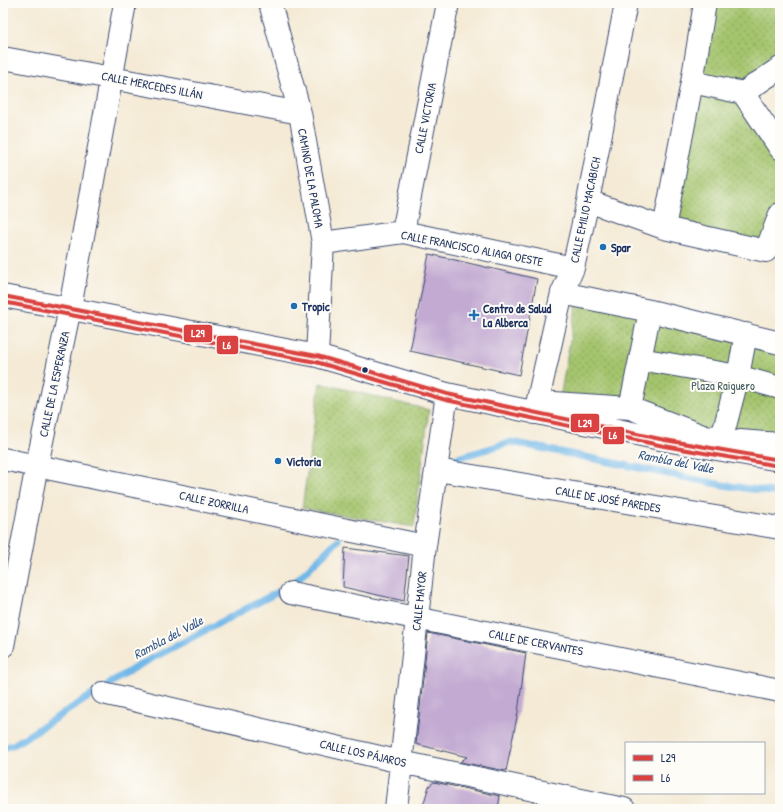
<svg xmlns="http://www.w3.org/2000/svg" width="783" height="812" font-family="'Patrick Hand',sans-serif">
<style>
.grass{fill:url(#grass-dots);stroke:#607a66}
.lines{fill:none;stroke-linecap:round;stroke-linejoin:round}
.stream{stroke:#71b7e8;stroke-width:7}
.building{fill:#c3aad2}
.minor-casing{stroke:#3c4b70;stroke-width:24}
.minor{stroke:#fff;stroke-width:22}
.bus-1-casing{stroke:#fdfcf7;stroke-width:7}
.bus-2-casing{stroke:#fdfcf7;stroke-width:7}
.bus-1{stroke:#da4241;stroke-width:4}
.bus-2{stroke:#da4241;stroke-width:4}
.poi-dot{fill:#1f6fb2;stroke:#fdfcf7;stroke-width:1.5}
.bus-dot{fill:#1b2f5e;stroke:#fdfcf7;stroke-width:1.5}
.labels{text-anchor:middle;dominant-baseline:central;stroke-width:4;stroke-linejoin:round;paint-order:stroke}
.street-label{font-size:12px;fill:#1b2f5e;stroke:#fdfcf7}
.poi-label{font-size:12px;font-weight:bold;fill:#1b2f5e;stroke:#fdfcf7;text-anchor:start}
.park-label{font-size:12px;fill:#445c62;stroke:#fdfcf7}
.water-label{font-size:13px;font-style:italic;fill:#355887;stroke:#fdfcf7}
.line-badge{stroke:#fdfcf7;stroke-width:1.5}
.badge-label{font-size:11px;text-anchor:middle;font-weight:bold;fill:#fff}
</style>
<defs>
<pattern id="grass-dots" width="8" height="8" patternUnits="userSpaceOnUse"><rect width="8" height="8" fill="#a4c46d"/><path d="M2 2h.1M6 6h.1" fill="none" stroke="#85a05d" stroke-width="1.8" stroke-linecap="round"/></pattern>
</defs>
<rect width="100%" height="100%" fill="#fdfcf7"/>
<filter id="ink" filterUnits="userSpaceOnUse"><feTurbulence type="fractalNoise" baseFrequency=".025" numOctaves="2"/><feDisplacementMap in="SourceGraphic" scale="8" xChannelSelector="R" yChannelSelector="G"/><feConvolveMatrix kernelMatrix="1 2 1 2 8 2 1 2 1" color-interpolation-filters="sRGB"/></filter>
<filter id="wash" filterUnits="userSpaceOnUse"><feTurbulence type="fractalNoise" baseFrequency=".012" numOctaves="4" result="noise"/><feDisplacementMap in="SourceGraphic" scale="16" xChannelSelector="R" yChannelSelector="G"/><feGaussianBlur stdDeviation="0.9" result="paint"/><feColorMatrix in="noise" values="0 0 0 0 0 0 0 0 0 0 0 0 0 0 0 0 0 1.4 0 .05"/><feComposite in="paint" operator="in"/></filter>
<g filter="url(#wash)">
<rect width="100%" height="100%" fill="#f4ead5"/>
<path class="grass" d="M705 3H780V78L750 100 780 146V225L770 254 661 232Z
M577 301 780 342V457L560 398Z
M320 383 429 410 414 527 302 508Z"/>
<g class="lines">
<path class="stream" d="M451 460 511 442 723 485 780 493
M3 748 15 744 136 667 293 584 338 540"/>
</g>
<g id="blocks">
<path class="building" d="M429 254 537 279 519 375 410 351Z
M345 548 409 556 404 601 343 587Z
M428 633 526 653 518 712 506 771 460 762 467 757 416 744Z
M434 782 500 796 498 809H422L429 786Z"/>
</g>
</g>
<g filter="url(#ink)">
<use href="#blocks" fill-opacity="0" stroke="#3c4b70" stroke-width="1"/>
<g class="lines">
<g class="minor-casing">
<path id="minor" d="M270 3 300 113 323 243 317 356
M3 58 300 113
M692 82 705 3
M743 93 780 148
M588 201 664 228 692 82 743 93 780 68
M664 228 766 251 780 214
M403 232 448 3
M323 243 403 232 573 268
M562 293 650 311 780 343
M3 296 317 356 447 394 665 440 780 460
M640 359 738 376 780 388
M539 402 630 408 708 438
M630 408 650 311
M535 413 562 293 573 268 588 201 626 3
M709 438 723 434 738 376 746 334
M740 441 780 444
M3 459 425 546
M437 470 780 528
M291 593 780 691
M3 646 37 465 70 308 125 3
M103 693 401 762 624 809
M396 809 425 546 447 394"/>
</g>
<use href="#minor" class="minor"/>
<g class="bus-1-casing">
<path id="bus-1" d="M3 296 317 356 447 394 665 440 780 460"/>
</g>
<g class="bus-2-casing">
<path id="bus-2" d="M3 302 316 362 446 400 664 446 779 466"/>
</g>
<use href="#bus-1" class="bus-1"/>
<use href="#bus-2" class="bus-2"/>
</g>
</g>
<g class="poi-dot">
<circle cx="603" cy="247" r="4"/>
<circle cx="294" cy="306" r="4"/>
<path d="M472 309h4v4h4v4h-4v4h-4v-4h-4v-4h4z"/>
<circle cx="278" cy="461" r="4"/>
</g>
<circle class="bus-dot" cx="365" cy="370" r="3.5"/>
<g class="labels">
<g class="street-label">
<text transform="translate(152 85) rotate(11)">CALLE MERCEDES ILLÁN</text>
<text transform="translate(425 118) rotate(-79)">CALLE VICTORIA</text>
<text transform="translate(311 178) rotate(80)">CAMINO DE LA PALOMA</text>
<text transform="translate(585 210) rotate(-78)">CALLE EMILIO MACABICH</text>
<text transform="translate(472 248) rotate(11)">CALLE FRANCISCO ALIAGA OESTE</text>
<text transform="translate(54 384) rotate(-78)">CALLE DE LA ESPERANZA</text>
<text transform="translate(608 499) rotate(10)">CALLE DE JOSÉ PAREDES</text>
<text transform="translate(214 502) rotate(12)">CALLE ZORRILLA</text>
<text transform="translate(419 601) rotate(-84)">CALLE MAYOR</text>
<text transform="translate(536 642) rotate(11)">CALLE DE CERVANTES</text>
<text transform="translate(363 753) rotate(13)">CALLE LOS PÁJAROS</text>
</g>
<g class="poi-label">
<text x="611" y="247">Spar</text>
<text x="302" y="306">Tropic</text>
<text x="483" y="308">Centro de Salud<tspan x="483" dy="14">La Alberca</tspan></text>
<text x="286" y="461">Victoria</text>
</g>
<g class="park-label">
<text x="723" y="385">Plaza Raiguero</text>
</g>
<g class="water-label">
<text transform="translate(676 461) rotate(11)">Rambla del Valle</text>
<text transform="translate(168 637) rotate(-28)">Rambla del Valle</text>
</g>
</g>
<g class="line-badge">
<rect x="183" y="324" width="30" height="19" rx="4" fill="#da4241"/>
<rect x="216" y="335" width="23" height="20" rx="4" fill="#da4241"/>
<rect x="570" y="413" width="30" height="20" rx="4" fill="#da4241"/>
<rect x="602" y="426" width="23" height="19" rx="4" fill="#da4241"/>
</g>
<g class="badge-label">
<text x="198" y="337">L29</text>
<text x="227" y="349">L6</text>
<text x="585" y="427">L29</text>
<text x="613" y="439">L6</text>
</g>
<rect width="783" height="812" fill="none" stroke="#fdfcf7" stroke-width="16"/>
<rect x="625" y="742" width="140" height="52" fill="#fdfcf7" stroke="#a3aaba"/>
<rect x="633" y="755" width="20" height="6" fill="#da4241" stroke="#a3aaba"/>
<text x="661" y="762" font-size="12" fill="#1b2f5e">L29</text>
<rect x="633" y="775" width="20" height="6" fill="#da4241" stroke="#a3aaba"/>
<text x="661" y="782" font-size="12" fill="#1b2f5e">L6</text>
</svg>
